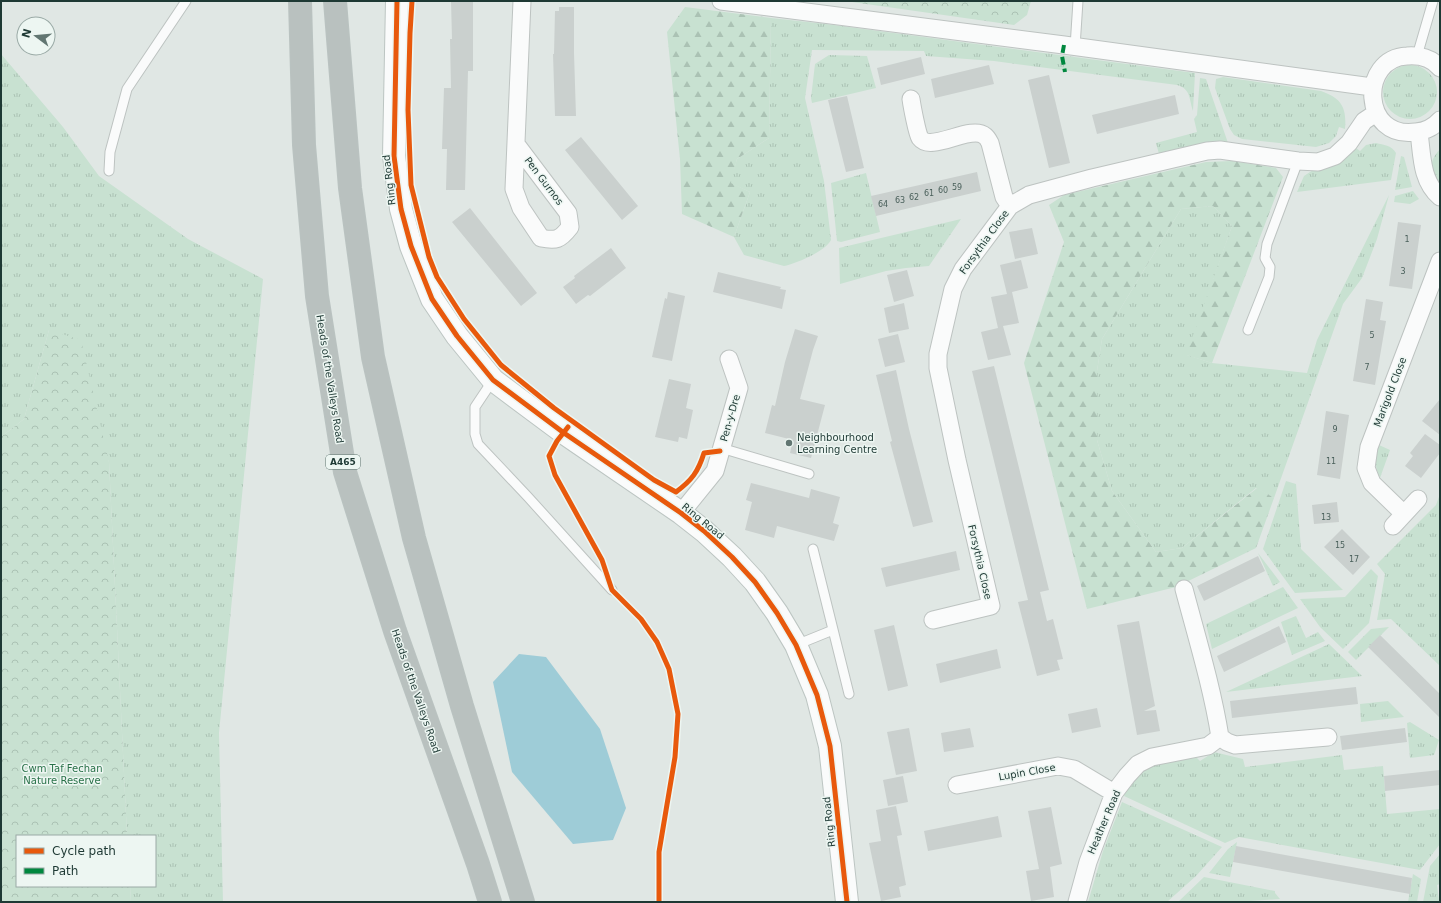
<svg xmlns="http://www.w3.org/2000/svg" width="1441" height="903" font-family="'DejaVu Sans',sans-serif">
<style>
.grass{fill:url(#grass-tufts)}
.forest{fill:url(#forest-firs)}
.park{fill:url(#park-crowns)}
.water{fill:#9eccd7}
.building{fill:#cad0ce}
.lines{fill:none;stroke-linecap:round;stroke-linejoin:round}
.lane-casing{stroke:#bdc3c1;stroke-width:11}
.street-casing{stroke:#bdc3c1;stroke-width:19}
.secondary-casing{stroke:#bcc5c2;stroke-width:24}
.highway-casing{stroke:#bac3c1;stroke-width:24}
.lane{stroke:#fafbfb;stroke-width:9}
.street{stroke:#fafbfb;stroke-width:17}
.secondary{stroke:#fafbfb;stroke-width:22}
.highway{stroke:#b9c1bf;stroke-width:22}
.quiet{stroke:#00873e;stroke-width:4;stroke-dasharray:8 4;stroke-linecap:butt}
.cycleway-casing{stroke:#edf6f2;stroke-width:8}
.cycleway{stroke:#e8590c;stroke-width:5}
.poi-dot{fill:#627672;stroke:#edf6f2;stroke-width:1.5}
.labels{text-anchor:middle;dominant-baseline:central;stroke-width:3;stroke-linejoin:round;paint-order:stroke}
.number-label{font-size:8px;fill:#495f5a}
.shield{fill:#edf6f2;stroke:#5c726d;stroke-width:1}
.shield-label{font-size:9px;font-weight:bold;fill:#1e3934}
.street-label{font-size:10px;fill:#1e3934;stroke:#edf6f2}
.poi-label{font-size:10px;fill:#1e3934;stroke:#edf6f2;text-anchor:start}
.park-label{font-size:10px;fill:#287148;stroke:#edf6f2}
</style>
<defs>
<pattern id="grass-tufts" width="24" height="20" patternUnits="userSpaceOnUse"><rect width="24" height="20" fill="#c8e1d1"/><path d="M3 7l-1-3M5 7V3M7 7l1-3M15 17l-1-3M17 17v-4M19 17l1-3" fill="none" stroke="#abc2b4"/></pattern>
<pattern id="forest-firs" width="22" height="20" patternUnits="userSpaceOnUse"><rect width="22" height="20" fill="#c8e1d1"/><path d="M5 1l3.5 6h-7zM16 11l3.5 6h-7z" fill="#abc2b4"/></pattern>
<pattern id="park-crowns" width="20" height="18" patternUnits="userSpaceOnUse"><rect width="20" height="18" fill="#c8e1d1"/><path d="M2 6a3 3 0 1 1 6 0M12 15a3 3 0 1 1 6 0" fill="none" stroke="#abc2b4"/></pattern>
</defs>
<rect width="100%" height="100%" fill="#e0e7e4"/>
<path class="grass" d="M771 18 826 24 1195 73 1193 111C1189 99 1191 89 1177 85L994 61 926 56 924 51 812 50 805 98 824 181 831 240C826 251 795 264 784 266L744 255 734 237 750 192 730 183 737 159 769 138Z
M1 54 63 127 99 176 188 239 263 279 219 733 223 902H131L130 886H155V836H127L109 462 49 330 24 419 1 437Z
M829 55 867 56 876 88 812 103 811 98 815 64Z
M1383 92a27 27 0 1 1 54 0a27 27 0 1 1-54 0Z
M1223 77 1321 91C1341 98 1347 107 1345 129L1339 127 1336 136 1329 143 1316 147 1242 139 1234 135 1230 129 1215 88 1216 79Z
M1200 78 1206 79 1228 143C1204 141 1182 148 1159 154L1156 143 1197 132 1194 119 1197 115Z
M1376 143C1384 145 1391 145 1396 153L1391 180 1297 192 1304 176 1313 170 1329 168 1343 161 1356 148 1360 151 1366 145Z
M1440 149V185C1431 169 1427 164 1440 149Z
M1401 156 1404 157 1412 187 1395 190Z
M866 173 880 232 841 242 837 241 831 183Z
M1413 191 1419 199 1410 204 1394 202 1395 196Z
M1389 195 1377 239 1362 278 1343 304 1274 498 1256 488 1182 548 1156 552 1112 491 1097 440V371L1102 339 1181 209 1213 206 1232 226 1187 355 1212 363 1307 373 1317 340Z
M961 219 929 266 906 268 886 271 840 284 839 248Z
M1379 445 1390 450 1380 478C1374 466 1375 458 1379 445Z
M1286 481 1296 484 1301 549 1343 590 1295 593 1263 549Z
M1440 494V666L1391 619 1377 620 1385 574 1377 564 1436 505Z
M1258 553 1280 582 1273 586Z
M1371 569 1378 576 1369 623 1343 649 1320 627 1300 599 1345 597Z
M1283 587 1298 608 1212 649 1206 624Z
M1296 616 1306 638 1318 632 1325 641 1292 655 1281 622Z
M1389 627 1356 660 1348 652 1371 629Z
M1329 644 1362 676 1226 692Z
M1388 701 1404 717 1361 722 1360 704Z
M1410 722 1439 740 1434 755 1410 758 1407 723Z
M1214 752 1243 759 1245 767 1342 755 1344 770 1383 766 1387 814 1440 809V844L1420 870 1239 837 1225 843 1124 796C1127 790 1130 780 1135 774 1151 758 1176 759 1197 758L1200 761Z
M1122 802 1222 847 1196 876 1167 902H1088L1103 851Z
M1237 842 1230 877 1209 873 1228 849Z
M1440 854V884L1437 885 1439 901 1423 902 1430 866Z
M1413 874 1421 879 1417 902H1408Z
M1204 877 1275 891V893L1280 899 1236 902H1178Z"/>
<path class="forest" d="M685 7 771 18 769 138 737 159 731 183 750 192 734 237 682 214 680 159 667 32Z
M1232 161 1276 168 1283 177 1212 363 1186 355 1232 226 1213 206 1181 209 1102 339 1097 371V440L1112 491 1156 552 1182 548 1257 488 1274 498 1256 548 1176 587 1087 609 1024 363 1064 242 1049 205 1064 195 1206 162Z"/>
<path class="park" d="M845 1H1031L1027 15 1014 25Z
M49 330 81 340 109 462 127 836H17V886H130L131 902H1V437L24 419Z"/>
<path class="water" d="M519 654 546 657 600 729 626 808 613 840 573 844 512 772 493 682Z"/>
<path class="building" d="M451 1H473V71H468L465 190H446L447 149H442L444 88H451L450 39H452Z
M559 7H574V53L576 116H555L553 54H554L555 11H559Z
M921 57 925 74 881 85 877 68Z
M989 65 994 84 935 98 931 79Z
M1049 75 1070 163 1049 168 1028 80Z
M1175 95 1179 114 1097 134 1092 115Z
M847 96 864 168 846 172 828 100Z
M581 137 638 206 622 220 565 150Z
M977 172 981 191 876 216 871 196Z
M470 208 537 293 521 306 452 222Z
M1398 222 1421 225 1412 289 1389 286Z
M1032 228 1038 254 1015 259 1009 232Z
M611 248 626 268 590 296 588 295 576 304 563 287 575 278 574 276Z
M1021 260 1028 288 1012 292 1019 323 1003 326 1011 355 988 360 981 332 998 328 991 297 1007 294 1000 265Z
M907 270 914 296 894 302 887 275Z
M718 272 781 287 780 289 786 290 782 309 713 292Z
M668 292 685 296 672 361 652 357 665 298 667 299Z
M1366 299 1383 302 1380 320 1386 321 1375 385 1353 381Z
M904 303 909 329 889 333 884 308Z
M795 329 818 336 813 350 800 399 825 405 811 458 790 453 793 440 765 433 772 405 775 406 785 362Z
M898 334 905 362 885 367 878 339Z
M994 366 1049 590 1040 592 1047 621 1053 619 1063 659 1057 660 1060 670 1037 676 1018 602 1028 600 972 371Z
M896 370 909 429 933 522 913 527 890 442 892 441 876 375Z
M669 379 691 384 686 408 693 410 687 439 679 437 678 442 655 437Z
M1440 399V435L1422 421Z
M1326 411 1349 415 1340 479 1317 475Z
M1425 434 1440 445V453L1421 478 1405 466 1413 456 1410 453Z
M751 483 809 498 811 489 840 497 833 523 839 525 834 541 777 526 774 538 745 530 752 502 746 500Z
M1337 502 1339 522 1314 524 1312 505Z
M1342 529 1370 557 1353 575 1324 547Z
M956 551 960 570 886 587 881 568Z
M1258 556 1265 571 1204 601 1197 586Z
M1139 621 1155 706 1144 711 1156 710 1160 731 1137 735 1117 625Z
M894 625 908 686 888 691 874 630Z
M1279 626 1286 642 1224 672 1217 656Z
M1380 635 1440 694V718L1368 647Z
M997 649 1001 668 940 683 936 664Z
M1356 687 1358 704 1232 718 1230 701Z
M1097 708 1101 727 1072 733 1068 714Z
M909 728 917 771 896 775 887 732Z
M970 728 974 747 944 752 941 733Z
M1405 728 1407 742 1342 750 1340 736Z
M1440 770V785L1385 791 1384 776Z
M903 776 908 802 888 806 883 780Z
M896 806 902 835 897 836 906 885 899 887 901 897 881 901 869 843 881 841 876 810Z
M1051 807 1062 864 1050 867 1054 897 1031 901 1026 871 1039 869 1028 811Z
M998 816 1002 837 928 851 924 831Z
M1236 846 1412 878 1410 894 1233 862Z"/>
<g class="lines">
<g class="lane-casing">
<path id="lane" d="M1075 47 1078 1
M1417 56 1433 1
M109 171 110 152 127 89 186 1
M1248 330 1269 277 1270 267 1265 258 1267 244 1298 161
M493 380 475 407V434L478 444 528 497 612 590
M721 448 809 474
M813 549 849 694
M796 645 833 630"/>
</g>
<g class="street-casing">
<path id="street" d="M721 1 1064 45 1372 87
M1440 68C1432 58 1419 55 1407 56 1359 58 1361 140 1416 132 1426 131 1433 128 1440 120
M911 99C912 106 917 133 920 138 931 153 971 124 985 136 987 137 989 141 990 143L1004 197 1010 206
M1419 132C1422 155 1421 181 1440 197
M516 144 568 213 570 227C560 240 556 241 541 238L521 208 514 189 522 1
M681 513 715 471 739 388 729 359
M1404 514 1372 483 1366 468 1369 447 1440 261
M1393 526 1418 499
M933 620 991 606 957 460 938 368V354L953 289 963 269 1010 206 1029 195 1092 178 1207 151 1220 150 1298 161 1318 162 1335 156 1349 143 1364 121 1376 113
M1220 737 1227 742 1235 745 1328 737
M957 785 1058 766 1074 769 1114 793
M1077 902 1088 862 1114 793 1127 776 1138 764 1152 757 1208 746 1220 737C1212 687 1197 638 1184 589"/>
</g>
<g class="secondary-casing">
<path id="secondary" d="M397 1 394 156 401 209 411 246 432 299 457 336 493 380 564 433 681 513 704 531 732 557 755 582 777 613 796 645 817 695 830 746 847 902"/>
</g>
<g class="highway-casing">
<path id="highway" d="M300 1 304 145 317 296 345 472 395 631 478 864 490 902
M335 1 350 188 373 357 414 538 462 706 523 902"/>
</g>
<use href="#lane" class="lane"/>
<use href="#street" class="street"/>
<use href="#secondary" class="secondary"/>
<use href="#highway" class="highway"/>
<path class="quiet" d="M1064 45 1062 56 1065 72"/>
<g class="cycleway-casing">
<path id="cycleway" d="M397 1 394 156 401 209 411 246 432 299 457 336 493 380 564 433 681 513 704 531 732 557 755 582 777 613 796 645 817 695 830 746 847 902
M412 1 410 33 408 110 411 185 429 257 437 277 464 319 501 365 554 408 654 480 676 492C692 480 698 472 704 453L720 451
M568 427 557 441 549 456 555 475 602 560 612 590 641 619 657 642 669 669 678 714 675 757 659 852V902"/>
</g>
<use href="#cycleway" class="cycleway"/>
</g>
<circle class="poi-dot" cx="789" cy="443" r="4"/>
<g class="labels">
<g class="number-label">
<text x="957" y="187">59</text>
<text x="943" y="190">60</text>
<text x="929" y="193">61</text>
<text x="914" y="197">62</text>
<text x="900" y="200">63</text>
<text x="883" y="204">64</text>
<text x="1407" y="239">1</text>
<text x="1403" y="271">3</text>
<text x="1372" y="335">5</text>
<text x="1367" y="367">7</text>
<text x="1335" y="429">9</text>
<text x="1331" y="461">11</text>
<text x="1326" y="517">13</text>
<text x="1340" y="545">15</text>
<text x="1354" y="559">17</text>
</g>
<rect class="shield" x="326" y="455" width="34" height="14" rx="3"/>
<g class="shield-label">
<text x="343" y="462">A465</text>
</g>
<g class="street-label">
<text transform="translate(389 180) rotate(-97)">Ring Road</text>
<text transform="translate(544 181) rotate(53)">Pen Gurnos</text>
<text transform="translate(984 242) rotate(-54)">Forsythia Close</text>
<text transform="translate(330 379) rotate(81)">Heads of the Valleys Road</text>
<text transform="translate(1390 392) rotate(-69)">Marigold Close</text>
<text transform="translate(730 418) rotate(-74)">Pen-y-Dre</text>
<text transform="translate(703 521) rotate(39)">Ring Road</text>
<text transform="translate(980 562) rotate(77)">Forsythia Close</text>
<text transform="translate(416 691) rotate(71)">Heads of the Valleys Road</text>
<text transform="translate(1027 772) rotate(-10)">Lupin Close</text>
<text transform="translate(829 822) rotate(-96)">Ring Road</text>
<text transform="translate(1104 822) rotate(-67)">Heather Road</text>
</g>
<g class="poi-label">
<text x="797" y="437">Neighbourhood<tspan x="797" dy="12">Learning Centre</tspan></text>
</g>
<g class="park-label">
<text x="62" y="768">Cwm Taf Fechan<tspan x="62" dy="12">Nature Reserve</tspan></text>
</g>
</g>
<rect width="1441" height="903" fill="none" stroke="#1e3934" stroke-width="4"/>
<rect x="16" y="835" width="140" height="52" fill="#edf6f2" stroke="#9aaaa6"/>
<rect x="24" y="848" width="20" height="6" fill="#e8590c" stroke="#9aaaa6"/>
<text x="52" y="855" font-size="12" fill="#1e3934">Cycle path</text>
<rect x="24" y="868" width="20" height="6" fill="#00873e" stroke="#9aaaa6"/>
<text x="52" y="875" font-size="12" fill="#1e3934">Path</text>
<g transform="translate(36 36) rotate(286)"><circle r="19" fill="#edf6f2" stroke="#9aaaa6"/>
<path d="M0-3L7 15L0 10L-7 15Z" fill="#627672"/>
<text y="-6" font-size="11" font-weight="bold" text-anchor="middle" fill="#1e3934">N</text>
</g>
</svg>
